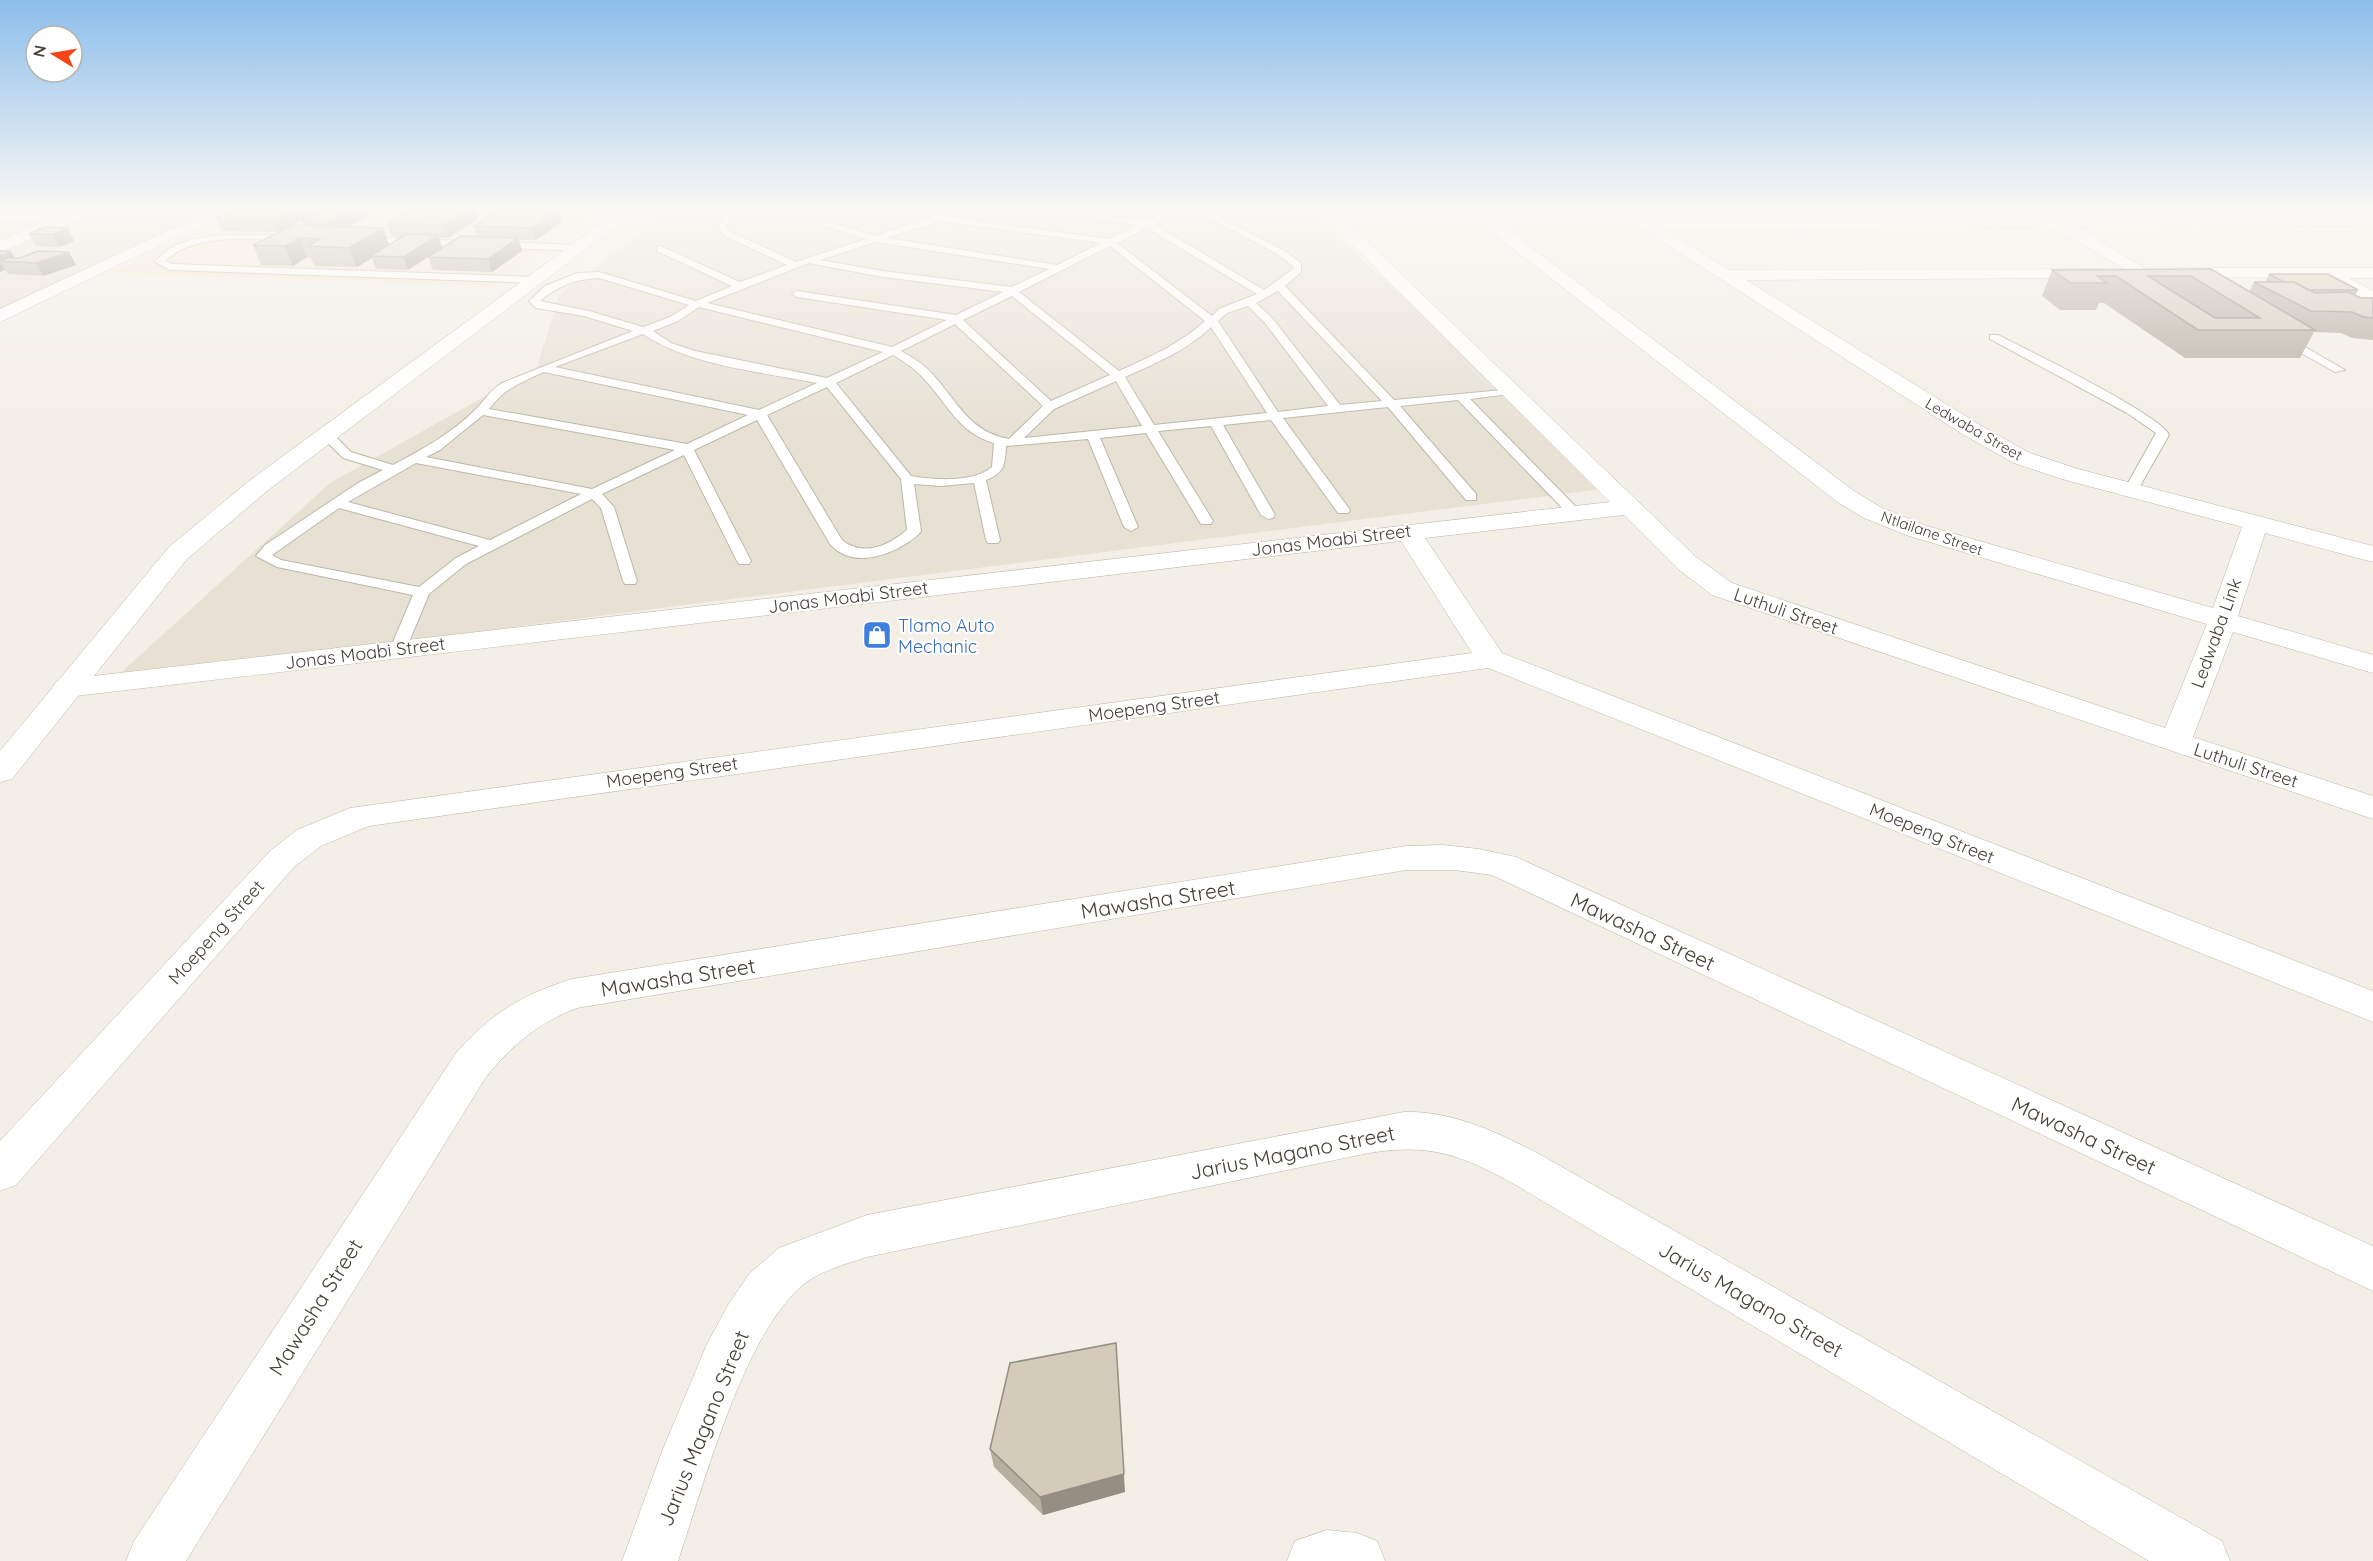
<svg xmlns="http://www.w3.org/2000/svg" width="2373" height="1561" font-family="Quicksand,sans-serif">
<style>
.residential{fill:#e7e1d4}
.commercial{fill:#f5e7d1}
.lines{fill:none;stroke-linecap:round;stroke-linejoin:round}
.service-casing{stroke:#beb7a9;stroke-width:2}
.minor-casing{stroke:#beb7a9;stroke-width:1}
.tertiary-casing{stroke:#beb7a9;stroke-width:1}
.service{fill:#fff;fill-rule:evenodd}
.minor{fill:#fff;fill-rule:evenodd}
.tertiary{fill:#fff;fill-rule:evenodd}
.wall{fill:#b6afa1}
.shaded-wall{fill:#948e83}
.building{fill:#d4cbbb;stroke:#948e83;stroke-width:1.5;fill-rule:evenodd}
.labels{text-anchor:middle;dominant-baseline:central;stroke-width:4.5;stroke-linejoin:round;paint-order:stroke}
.far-street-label{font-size:15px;fill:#454035;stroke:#fff}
.street-label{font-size:18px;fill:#454035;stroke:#fff}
.shop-label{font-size:18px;fill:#366cbe;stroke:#fff;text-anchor:start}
.near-street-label{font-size:21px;fill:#454035;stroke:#fff}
</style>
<rect width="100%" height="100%" fill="#f3efe6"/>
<path class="residential" d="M0 208H229L0 321Z
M674 208H1306L1610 488 116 677 330 483 537 367 559 295Z"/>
<path class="commercial" d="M247 208H377L593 214 493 286 111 273Z"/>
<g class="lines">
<g class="service-casing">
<path id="service" d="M722 208H730V219L726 227 729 231 796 262 866 239 825 226 824 224 828 221 875 236 955 208H965L948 217 1110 239 1137 225 1021 208H1042L1146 221 1173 208H1183L1154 224 1264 290 1293 269V266L1277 254 1191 208H1201L1283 250 1301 263V272L1285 286 1394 400 1514 389V393L1510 394 1470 399 1583 514 1576 518 1571 517 1458 400 1400 406 1476 494V500H1466L1388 407 1283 418 1350 510 1348 513H1338L1271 420 1223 425 1275 515 1273 518 1268 519 1261 515 1211 426 1158 431 1213 521 1211 524H1201L1146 433 1100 438 1138 527 1131 531 1124 527 1088 439 1006 446C1005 464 1005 473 986 480L1000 540 998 543H988L986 540 974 483 941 486 914 484 921 531 919 534C896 554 854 571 830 544L757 420 694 450 751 561 749 564H739L737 561 684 455 602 494 614 507 637 581 635 584H625L623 581 601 508 592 499 466 564 429 594 406 649 398 654 390 649 413 595 277 567 256 556 265 545 358 483 383 470 343 458 324 439V433H332L351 452 393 465C423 449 452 433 476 409 485 400 490 390 502 383L633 331 584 316 536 308 529 301 545 286 577 273 599 272 696 301 732 286 657 251V247L660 246 740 282 787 265 723 235 718 227 722 219ZM939 221 1101 243 1057 265 887 238ZM1147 228 1257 294 1219 309 1212 316 1117 243ZM875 242H876L1049 269 1012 287 883 271 820 260ZM1110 246 1205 321C1180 344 1150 357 1119 371L1019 292ZM809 263 883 277 1003 292 956 315 797 291 792 294 797 297 947 320 892 347 707 303ZM599 278 689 305 670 317 643 327 589 311 540 301C558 286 575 279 599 278ZM1278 291 1382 401 1340 405 1273 319 1256 303ZM1012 296 1110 375 1051 401 963 320ZM1248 306 1265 323 1328 406 1278 412 1218 321 1227 313ZM699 307 883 352 827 378 695 351 671 343 653 331 678 321ZM955 324 1043 406 1009 439C970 432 959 404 935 377 926 366 914 358 901 351ZM1211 327 1267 413 1154 425 1125 377C1156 363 1186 351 1211 327ZM643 334C693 367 759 371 817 383L759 410 555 367ZM893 355C905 362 917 370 926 381 949 406 959 433 994 443L992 467C973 483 934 480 911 476L836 383ZM544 372 748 415 687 444 489 409C503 389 522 382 544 372ZM1116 381 1142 426 1024 438 1054 409ZM827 387 901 479 907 530C888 546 863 557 842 540L767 415ZM483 415 675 450 592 489 426 457 440 450ZM416 463 581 494 490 540 348 502ZM339 508 479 546 456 558 419 587 281 560 272 555Z
M221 235H278L297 238 292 241C256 239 192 232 166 261L172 264 536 277 541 280 536 283 170 270 155 262C172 241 196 238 221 235Z
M365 237 579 245 584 248 579 251 362 242V238Z
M1990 335H1998C2024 348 2163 416 2169 435L2136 493H2126L2124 490 2156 433 2127 413 1990 339Z
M2280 337H2288L2345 370 2335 372 2280 341Z"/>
</g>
<g class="minor-casing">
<path id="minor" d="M79 208H100L98 211 0 252V241L44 222 0 221V211L63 214Z
M217 208H237L0 322V309Z
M1315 208H1332L1696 557 1732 583 2165 728 2207 624 1909 536 1864 518 1836 501 1461 208H1479L1854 491 1882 508 1927 526 2213 608 2242 527 2062 479 2014 463 1964 435 1610 208H1628L1645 218 2373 216V226L2077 227 2146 269 2149 273 2140 278 2054 227 1661 228 1729 270 2101 269 2104 273 2095 278 1746 280 1980 425 2030 453 2078 469 2373 546V562L2265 533 2238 616 2373 655V673L2233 632 2193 737 2373 796V819L1712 595 1678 569 1624 515 1425 538 1502 653 2373 991V1022L1488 668 369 826 321 846 294 867 16 1185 0 1191V1141L270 851 297 830 350 808 1472 653 1401 541 67 697 56 694 52 688 56 682 67 679 1610 502Z
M2174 268H2373V278H2349L2373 291V305L2322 278 2168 277 2165 273Z
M1443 845 1479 849 1516 857 2373 1246V1291L1492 875 1455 870H1406L577 1008C538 1023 512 1045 486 1077L186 1561H126L134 1541 456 1053C492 1013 521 995 572 979L1406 846Z
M1404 1112C1453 1110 1504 1135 1546 1158L2222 1541 2230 1561H2149L1514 1184C1461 1155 1431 1143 1369 1153L867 1257C846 1264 822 1270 804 1284 744 1332 703 1487 678 1561H622L663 1449 707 1344 728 1305 749 1274 779 1248 867 1215Z
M1327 1530 1357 1533 1377 1541 1385 1561H1287L1295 1541Z"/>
</g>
<g class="tertiary-casing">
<path id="tertiary" d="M622 208H640L267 491 187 559 12 779 0 782V751L169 547 249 481Z"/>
</g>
<use href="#service" class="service"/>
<use href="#minor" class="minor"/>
<use href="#tertiary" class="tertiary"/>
</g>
<path class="wall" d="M327 208H364L367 216 347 227 383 228 389 245 403 237 391 236 387 224 478 219 448 238H439L442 248 408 270 376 269 372 258 357 267 315 266 311 258 307 257 293 266 261 265 253 245 303 225 302 221Z
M313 214 277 232 222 231 216 218Z
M562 222 536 240H519L522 251 492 272 433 270 428 257 477 237 474 226Z
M68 228 74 241 59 247 36 246 29 234Z
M0 251 15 258H20L69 252 76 265 43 276 8 274 5 270 0 272Z
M2211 269 2249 292 2254 282H2265L2269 274 2358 290 2355 296 2361 298H2373V340L2352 338 2341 333 2314 332 2300 358H2185L2104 303H2099L2096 310H2060L2042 296 2052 270Z
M990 1449 1125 1492 1043 1515 994 1467Z"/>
<path class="shaded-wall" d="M43 208H75L44 210Z
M297 208H310L313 214 277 232 272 220Z
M355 208H364L367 216 333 234 329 222Z
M473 208H475L478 219 448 238 444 225Z
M559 209 562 222 536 240 532 228Z
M68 228 74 241 59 247 53 234Z
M383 228 390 247 371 256 372 258 357 267 349 248Z
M438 235 442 248 408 270 404 257Z
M300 238 307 257 293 266 285 246Z
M518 238 522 251 492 272 488 259Z
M11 251 17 262 0 261 5 270 0 272V256Z
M69 252 76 265 43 276 36 263Z
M1116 1343 1125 1492 1043 1515 1040 1497Z"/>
<path class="building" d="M239 208H297L272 220 216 218Z
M327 208H355L329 222 302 221Z
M415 208H473L444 225 387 224Z
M502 208 559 209 532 228 474 226Z
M293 225 383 228 349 248 307 246 320 239 300 238 285 246 253 245Z
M44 227 68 228 53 234H29Z
M406 234 438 235 404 257 371 256Z
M461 236 518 238 488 259 428 257Z
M0 251H11L0 256Z
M38 251 69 252 36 263 0 261 8 258H20Z
M2211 269 2315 330H2198L2116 276H2097L2107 283H2071L2052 270ZM2148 276H2191L2260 318H2215Z
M2269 274H2328L2358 290H2308L2294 282H2284Z
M2254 282H2294L2315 293 2348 292 2361 298H2373V318L2364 317 2352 312 2311 311Z
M1116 1343 1124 1474 1040 1497 990 1449 1010 1363Z"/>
<linearGradient id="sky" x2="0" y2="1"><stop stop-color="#8cbeeb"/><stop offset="0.49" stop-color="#faf8f4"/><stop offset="1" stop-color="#faf8f4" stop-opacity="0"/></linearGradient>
<rect width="2373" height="426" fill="url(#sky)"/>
<defs>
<g id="shop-square" transform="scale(1.5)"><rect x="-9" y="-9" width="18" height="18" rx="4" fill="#3f7fe0" stroke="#fff"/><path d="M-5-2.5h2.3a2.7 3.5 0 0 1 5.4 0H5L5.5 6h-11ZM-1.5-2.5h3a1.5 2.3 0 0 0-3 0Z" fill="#fff"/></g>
</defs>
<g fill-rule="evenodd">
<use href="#shop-square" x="877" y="635"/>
</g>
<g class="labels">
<g class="far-street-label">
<text transform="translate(1974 429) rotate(30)">Ledwaba Street</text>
<text transform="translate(1932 533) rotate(19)">Ntlailane Street</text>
</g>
<g class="street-label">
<text transform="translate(1331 540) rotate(-7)">Jonas Moabi Street</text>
<text transform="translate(848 597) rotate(-7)">Jonas Moabi Street</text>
<text transform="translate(1786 611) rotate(19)">Luthuli Street</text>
<text transform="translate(2216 633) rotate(-70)">Ledwaba Link</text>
<text transform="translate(365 653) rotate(-7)">Jonas Moabi Street</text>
<text transform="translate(1154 706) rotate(-8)">Moepeng Street</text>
<text transform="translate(2246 765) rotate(18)">Luthuli Street</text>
<text transform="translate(672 772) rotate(-8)">Moepeng Street</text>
<text transform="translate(1932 833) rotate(22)">Moepeng Street</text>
<text transform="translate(216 932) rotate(-48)">Moepeng Street</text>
</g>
<g class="shop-label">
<text x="898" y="625">Tlamo Auto<tspan x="898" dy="21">Mechanic</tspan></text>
</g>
<g class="near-street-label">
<text transform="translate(1158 899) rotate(-9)">Mawasha Street</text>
<text transform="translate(1643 931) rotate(25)">Mawasha Street</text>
<text transform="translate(678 977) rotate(-9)">Mawasha Street</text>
<text transform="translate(2084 1135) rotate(25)">Mawasha Street</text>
<text transform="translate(1292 1152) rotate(-11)">Jarius Magano Street</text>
<text transform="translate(1751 1299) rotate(30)">Jarius Magano Street</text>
<text transform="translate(315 1307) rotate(-58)">Mawasha Street</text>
<text transform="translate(703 1428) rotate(-68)">Jarius Magano Street</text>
</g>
</g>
<g transform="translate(54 54) rotate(281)"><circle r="28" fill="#ffffff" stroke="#b5b3ae" stroke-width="1.5"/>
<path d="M0-4.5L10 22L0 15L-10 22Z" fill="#f74318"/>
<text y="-9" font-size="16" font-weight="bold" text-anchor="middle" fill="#454035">N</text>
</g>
</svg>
